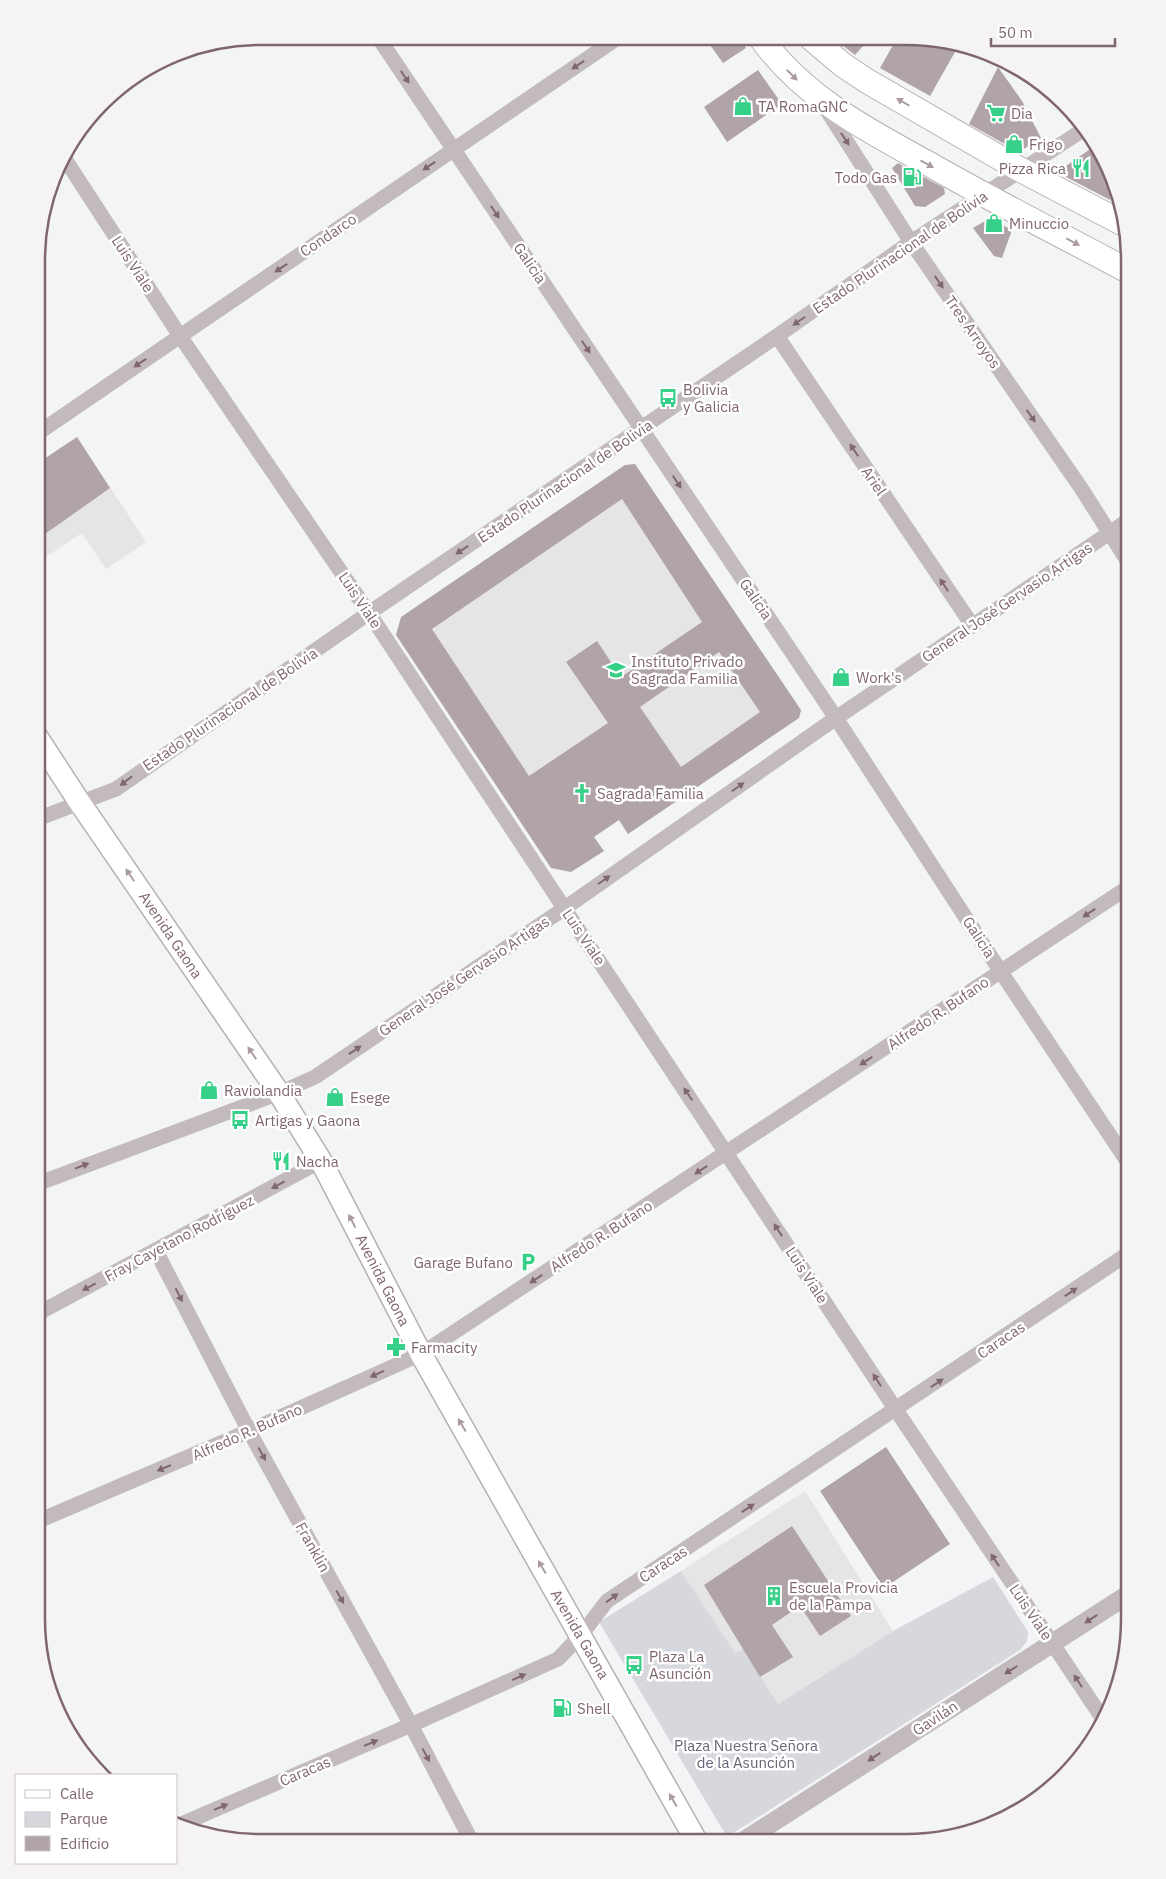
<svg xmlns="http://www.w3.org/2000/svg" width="1166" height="1879" font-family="'IBM Plex Sans',sans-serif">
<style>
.built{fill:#e6e5e6}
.green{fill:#d7d8de}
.building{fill:#b1a4a8;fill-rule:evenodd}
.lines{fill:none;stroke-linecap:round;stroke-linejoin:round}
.secondary-casing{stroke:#b8afb2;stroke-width:24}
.primary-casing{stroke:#b8b0b3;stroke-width:26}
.minor{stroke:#c2babc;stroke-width:15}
.tertiary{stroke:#c2babc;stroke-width:19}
.secondary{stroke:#fff;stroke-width:21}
.primary{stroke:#fff;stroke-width:24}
.oneway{fill:#80676e}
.oneway2{fill:#ac9ca1}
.labels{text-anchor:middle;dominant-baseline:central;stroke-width:5;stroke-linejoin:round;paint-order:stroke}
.poi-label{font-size:15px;fill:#80676e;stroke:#fff;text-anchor:start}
.street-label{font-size:15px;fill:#80676e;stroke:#fff}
.park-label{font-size:15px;fill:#676578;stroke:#fff}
.rim{fill:none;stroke:#80676e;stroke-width:2.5}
</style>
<rect width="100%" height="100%" fill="#f2f4f5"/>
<path class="built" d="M77 437 146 542 106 569 82 533 38 562V463Z
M647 482 801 710 799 718 628 834 619 820 529 777 432 629Z
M805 1491 893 1631 778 1704 743 1649 735 1654 681 1571Z"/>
<path class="green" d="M681 1571 735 1653 743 1649 778 1704 893 1631 993 1577 1028 1632 1027 1641 1020 1650 727 1837 599 1622Z"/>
<path class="building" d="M705 38H738L746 48 723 63Z
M833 38H870L855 55Z
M897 38H935L959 45 930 96 880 68Z
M998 67 1022 101 1041 138 1019 152 969 124Z
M758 70 782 104 727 142 704 107Z
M1096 145 1113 175 1116 189 1110 200 1066 177 1064 171 1066 166Z
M898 163 944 188 945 194 925 207 915 206 892 168Z
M990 218 1012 230 1002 258 994 256 973 228Z
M77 437 110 488 38 539V463Z
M635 464 801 710 799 718 628 834 619 820 594 837 604 851 571 872 551 868 396 635 401 617 625 465ZM622 499 702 622 621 677 597 641 566 662 608 723 529 776 432 629ZM719 652 760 712 681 767 640 707Z
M886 1447 950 1544 884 1588 820 1491Z
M792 1526 851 1616 820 1636 800 1606 772 1625 793 1657 760 1677 704 1585Z"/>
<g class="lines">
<g class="secondary-casing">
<path id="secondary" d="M37 737 80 803 279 1093 321 1161 421 1354 697 1842"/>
</g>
<g class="primary-casing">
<path id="primary" d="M761 38C803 97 867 130 929 164 995 202 1063 236 1130 272
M811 38 843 65 867 81 1021 170 1122 223"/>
</g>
<path class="minor" d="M378 37 836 718 1001 972 1129 1164
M824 106 911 242 1081 488 1130 565
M63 156 180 336 369 613 896 1410 1103 1719
M777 336 972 625
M38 433 619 37
M37 819 116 789 369 613 777 336 911 242 1086 128
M37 1184 279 1093 315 1077 565 908 836 718 1130 519
M156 1251 249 1431 411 1725 472 1842
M37 1314 321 1161
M36 1522 249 1431 421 1354 1130 886
M177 1826 411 1725 558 1659 581 1635 607 1601 1129 1253"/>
<path class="tertiary" d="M742 1842 1129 1594"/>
<use href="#secondary" class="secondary"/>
<use href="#primary" class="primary"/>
</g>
<defs><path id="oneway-solid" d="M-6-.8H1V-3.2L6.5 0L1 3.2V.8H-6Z" transform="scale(1.25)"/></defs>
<g class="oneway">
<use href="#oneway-solid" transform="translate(578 65) rotate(146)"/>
<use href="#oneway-solid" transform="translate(405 77) rotate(56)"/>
<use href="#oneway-solid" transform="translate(845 139) rotate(57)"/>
<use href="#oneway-solid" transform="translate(429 166) rotate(146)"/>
<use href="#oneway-solid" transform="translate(495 212) rotate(56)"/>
<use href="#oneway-solid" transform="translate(281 268) rotate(146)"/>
<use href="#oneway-solid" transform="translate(939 282) rotate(55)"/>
<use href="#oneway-solid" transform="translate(799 321) rotate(145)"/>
<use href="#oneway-solid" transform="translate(586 347) rotate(56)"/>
<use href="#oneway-solid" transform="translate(140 363) rotate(146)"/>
<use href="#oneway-solid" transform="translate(1031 416) rotate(55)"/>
<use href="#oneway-solid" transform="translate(854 450) rotate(-124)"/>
<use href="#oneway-solid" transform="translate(677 482) rotate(56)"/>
<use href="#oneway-solid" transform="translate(462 550) rotate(146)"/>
<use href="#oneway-solid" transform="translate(944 585) rotate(-124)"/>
<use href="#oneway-solid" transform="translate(126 781) rotate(142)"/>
<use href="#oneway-solid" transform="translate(738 787) rotate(-35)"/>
<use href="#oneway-solid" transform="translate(604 880) rotate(-35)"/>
<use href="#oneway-solid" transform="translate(1089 913) rotate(146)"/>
<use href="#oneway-solid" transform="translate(355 1050) rotate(-34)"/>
<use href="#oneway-solid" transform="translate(866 1061) rotate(146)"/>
<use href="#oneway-solid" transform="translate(688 1094) rotate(-124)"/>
<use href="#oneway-solid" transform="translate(82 1166) rotate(-21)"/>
<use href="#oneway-solid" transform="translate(701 1170) rotate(147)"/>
<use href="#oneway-solid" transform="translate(278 1185) rotate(151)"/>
<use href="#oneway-solid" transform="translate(778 1230) rotate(-123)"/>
<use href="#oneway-solid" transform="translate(536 1279) rotate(147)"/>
<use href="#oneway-solid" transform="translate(89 1287) rotate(152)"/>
<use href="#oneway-solid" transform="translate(1071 1292) rotate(-34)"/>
<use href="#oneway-solid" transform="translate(179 1295) rotate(63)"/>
<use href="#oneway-solid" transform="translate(377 1374) rotate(156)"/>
<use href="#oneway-solid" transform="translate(877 1380) rotate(-123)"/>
<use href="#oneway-solid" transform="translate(937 1383) rotate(-34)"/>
<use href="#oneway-solid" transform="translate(262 1454) rotate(61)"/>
<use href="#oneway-solid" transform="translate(164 1468) rotate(157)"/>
<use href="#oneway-solid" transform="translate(748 1508) rotate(-33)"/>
<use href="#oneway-solid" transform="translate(995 1560) rotate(-124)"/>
<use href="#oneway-solid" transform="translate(340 1597) rotate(61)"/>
<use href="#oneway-solid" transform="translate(612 1598) rotate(-36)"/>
<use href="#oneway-solid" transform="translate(1091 1619) rotate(147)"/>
<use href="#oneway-solid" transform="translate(1011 1670) rotate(148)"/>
<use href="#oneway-solid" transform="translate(519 1677) rotate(-24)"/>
<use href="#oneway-solid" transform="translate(1078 1681) rotate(-123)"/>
<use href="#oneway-solid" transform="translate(371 1743) rotate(-23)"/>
<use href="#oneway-solid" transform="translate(426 1755) rotate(62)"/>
<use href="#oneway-solid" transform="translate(874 1757) rotate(147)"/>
<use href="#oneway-solid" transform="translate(221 1807) rotate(-23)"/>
</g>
<g class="oneway2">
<use href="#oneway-solid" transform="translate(792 75) rotate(45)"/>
<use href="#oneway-solid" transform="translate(903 102) rotate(-150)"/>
<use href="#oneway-solid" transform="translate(927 164) rotate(29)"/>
<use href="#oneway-solid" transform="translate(1073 242) rotate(28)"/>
<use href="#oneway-solid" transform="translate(130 875) rotate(-124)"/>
<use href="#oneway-solid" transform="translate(252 1053) rotate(-124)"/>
<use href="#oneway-solid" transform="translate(352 1221) rotate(-117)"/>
<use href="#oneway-solid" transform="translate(462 1425) rotate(-120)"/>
<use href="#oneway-solid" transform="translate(542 1567) rotate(-120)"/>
<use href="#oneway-solid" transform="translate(673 1800) rotate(-120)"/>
</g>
<defs>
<g id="shop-bare" transform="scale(1.5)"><path d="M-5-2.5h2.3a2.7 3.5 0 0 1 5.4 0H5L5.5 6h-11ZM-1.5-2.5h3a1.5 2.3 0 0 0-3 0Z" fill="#37d088" stroke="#fff" stroke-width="2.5" paint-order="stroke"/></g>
<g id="supermarket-bare" transform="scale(1.5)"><path d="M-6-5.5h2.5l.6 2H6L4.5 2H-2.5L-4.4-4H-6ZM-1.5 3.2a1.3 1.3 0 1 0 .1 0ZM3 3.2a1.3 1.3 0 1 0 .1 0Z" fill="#37d088" stroke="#fff" stroke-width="2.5" paint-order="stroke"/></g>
<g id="restaurant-bare" transform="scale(1.5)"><path d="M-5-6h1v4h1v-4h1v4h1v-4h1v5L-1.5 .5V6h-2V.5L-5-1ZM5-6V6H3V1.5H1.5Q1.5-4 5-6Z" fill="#37d088" stroke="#fff" stroke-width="2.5" paint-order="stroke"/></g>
<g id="fuel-bare" transform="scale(1.5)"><path d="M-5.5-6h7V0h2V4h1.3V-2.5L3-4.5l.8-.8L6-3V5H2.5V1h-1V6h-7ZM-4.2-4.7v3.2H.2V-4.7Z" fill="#37d088" stroke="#fff" stroke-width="2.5" paint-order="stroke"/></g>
<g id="bus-bare" transform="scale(1.5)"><path d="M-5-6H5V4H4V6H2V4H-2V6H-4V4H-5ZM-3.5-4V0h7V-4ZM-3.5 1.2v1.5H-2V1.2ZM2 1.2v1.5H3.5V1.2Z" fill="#37d088" stroke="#fff" stroke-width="2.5" paint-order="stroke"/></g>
<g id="school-bare" transform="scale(1.5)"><path d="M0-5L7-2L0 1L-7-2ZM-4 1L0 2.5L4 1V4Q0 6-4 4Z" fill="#37d088" stroke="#fff" stroke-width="2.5" paint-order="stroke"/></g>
<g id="church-bare" transform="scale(1.5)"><path d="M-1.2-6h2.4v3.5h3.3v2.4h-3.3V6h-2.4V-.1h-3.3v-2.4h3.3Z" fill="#37d088" stroke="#fff" stroke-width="2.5" paint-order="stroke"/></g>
<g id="parking-bare" transform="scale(1.5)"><path d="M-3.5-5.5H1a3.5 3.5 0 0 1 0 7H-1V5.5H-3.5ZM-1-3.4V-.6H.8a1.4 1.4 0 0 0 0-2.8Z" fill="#37d088" stroke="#fff" stroke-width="2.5" paint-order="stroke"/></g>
<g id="pharmacy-bare" transform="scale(1.5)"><path d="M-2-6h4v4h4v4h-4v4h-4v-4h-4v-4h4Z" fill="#37d088" stroke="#fff" stroke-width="2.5" paint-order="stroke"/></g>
<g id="building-bare" transform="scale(1.5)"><path d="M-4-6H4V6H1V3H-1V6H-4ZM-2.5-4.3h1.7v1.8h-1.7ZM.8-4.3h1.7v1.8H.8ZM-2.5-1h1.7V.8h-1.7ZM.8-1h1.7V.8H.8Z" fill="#37d088" stroke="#fff" stroke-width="2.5" paint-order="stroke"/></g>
</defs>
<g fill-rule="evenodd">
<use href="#shop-bare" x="743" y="106"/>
<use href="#supermarket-bare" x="996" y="113"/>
<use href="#shop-bare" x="1014" y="144"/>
<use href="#restaurant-bare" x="1081" y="168"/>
<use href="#fuel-bare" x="912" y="177"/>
<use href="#shop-bare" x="994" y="223"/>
<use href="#bus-bare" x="668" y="398"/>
<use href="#school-bare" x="616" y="670"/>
<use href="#shop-bare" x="841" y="677"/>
<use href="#church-bare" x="582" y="793"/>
<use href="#shop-bare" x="209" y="1090"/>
<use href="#shop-bare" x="335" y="1097"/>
<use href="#bus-bare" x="240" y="1120"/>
<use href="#restaurant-bare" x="281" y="1161"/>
<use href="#parking-bare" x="528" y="1262"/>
<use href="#pharmacy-bare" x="396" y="1347"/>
<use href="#building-bare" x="774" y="1596"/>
<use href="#bus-bare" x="634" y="1665"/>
<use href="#fuel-bare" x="562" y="1708"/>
</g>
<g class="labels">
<g class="poi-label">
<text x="758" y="106">TA RomaGNC</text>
<text x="1011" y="113">Dia</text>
<text x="1029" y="144">Frigo</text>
<text x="1066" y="168" text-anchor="end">Pizza Rica</text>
<text x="897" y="177" text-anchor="end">Todo Gas</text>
<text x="1009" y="223">Minuccio</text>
<text x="683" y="389">Bolivia<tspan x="683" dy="17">y Galicia</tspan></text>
<text x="631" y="661">Instituto Privado<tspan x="631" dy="17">Sagrada Familia</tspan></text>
<text x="856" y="677">Work's</text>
<text x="597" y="793">Sagrada Familia</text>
<text x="224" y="1090">Raviolandia</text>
<text x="350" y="1097">Esege</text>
<text x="255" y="1120">Artigas y Gaona</text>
<text x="296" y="1161">Nacha</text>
<text x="513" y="1262" text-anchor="end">Garage Bufano</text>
<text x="411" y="1347">Farmacity</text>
<text x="789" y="1587">Escuela Provicia<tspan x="789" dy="17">de la Pampa</tspan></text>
<text x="649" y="1656">Plaza La<tspan x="649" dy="17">Asunción</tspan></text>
<text x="577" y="1708">Shell</text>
</g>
<g class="street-label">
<text transform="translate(328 235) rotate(-34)">Condarco</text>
<text transform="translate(900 252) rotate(-34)">Estado Plurinacional de Bolivia</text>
<text transform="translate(530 263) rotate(56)">Galicia</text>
<text transform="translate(133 264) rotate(57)">Luis Viale</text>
<text transform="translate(973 332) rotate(55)">Tres Arroyos</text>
<text transform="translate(565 481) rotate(-34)">Estado Plurinacional de Bolivia</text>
<text transform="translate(874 481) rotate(56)">Ariel</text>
<text transform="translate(756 599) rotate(56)">Galicia</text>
<text transform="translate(360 600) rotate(56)">Luis Viale</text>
<text transform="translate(1007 602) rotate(-34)">General José Gervasio Artigas</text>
<text transform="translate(230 709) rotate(-34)">Estado Plurinacional de Bolivia</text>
<text transform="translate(171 935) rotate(56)">Avenida Gaona</text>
<text transform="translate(584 937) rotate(56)">Luis Viale</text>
<text transform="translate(979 937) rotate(57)">Galicia</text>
<text transform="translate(464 976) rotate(-34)">General José Gervasio Artigas</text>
<text transform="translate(938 1013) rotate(-34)">Alfredo R. Bufano</text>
<text transform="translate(601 1236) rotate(-33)">Alfredo R. Bufano</text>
<text transform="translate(179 1238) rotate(-28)">Fray Cayetano Rodríguez</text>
<text transform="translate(807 1275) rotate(57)">Luis Viale</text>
<text transform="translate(383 1280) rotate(63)">Avenida Gaona</text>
<text transform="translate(1001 1340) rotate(-34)">Caracas</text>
<text transform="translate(247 1432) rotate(-24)">Alfredo R. Bufano</text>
<text transform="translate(313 1547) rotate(61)">Franklin</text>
<text transform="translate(663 1564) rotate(-33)">Caracas</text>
<text transform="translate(1031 1612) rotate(56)">Luis Viale</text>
<text transform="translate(580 1634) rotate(60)">Avenida Gaona</text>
<text transform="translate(935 1718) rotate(-33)">Gavilán</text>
<text transform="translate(305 1771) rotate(-23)">Caracas</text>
</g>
<g class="park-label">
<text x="746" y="1745">Plaza Nuestra Señora<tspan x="746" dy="17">de la Asunción</tspan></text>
</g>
</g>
<path d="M0 0H1166V1879H0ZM260 45H906A215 215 0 0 1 1121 260V1619A215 215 0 0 1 906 1834H260A215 215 0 0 1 45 1619V260A215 215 0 0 1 260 45Z" fill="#f5f3f3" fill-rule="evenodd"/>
<path class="rim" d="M260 45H906A215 215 0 0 1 1121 260V1619A215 215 0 0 1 906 1834H260A215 215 0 0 1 45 1619V260A215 215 0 0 1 260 45Z"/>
<rect x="15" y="1774" width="162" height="90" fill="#ffffff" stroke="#ccc2c5"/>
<rect x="25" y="1790" width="25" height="8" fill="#ffffff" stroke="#ccc2c5"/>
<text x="60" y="1799" font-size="15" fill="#80676e">Calle</text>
<rect x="25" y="1812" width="25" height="15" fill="#d7d8de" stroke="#ccc2c5"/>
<text x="60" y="1824" font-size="15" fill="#80676e">Parque</text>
<rect x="25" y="1836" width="25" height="15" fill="#b1a4a8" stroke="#ccc2c5"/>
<text x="60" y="1849" font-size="15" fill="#80676e">Edificio</text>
<path d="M991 38v8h124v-8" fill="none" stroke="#80676e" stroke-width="2.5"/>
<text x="998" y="38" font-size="15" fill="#80676e" stroke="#ffffff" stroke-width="4" paint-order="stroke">50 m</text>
</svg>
